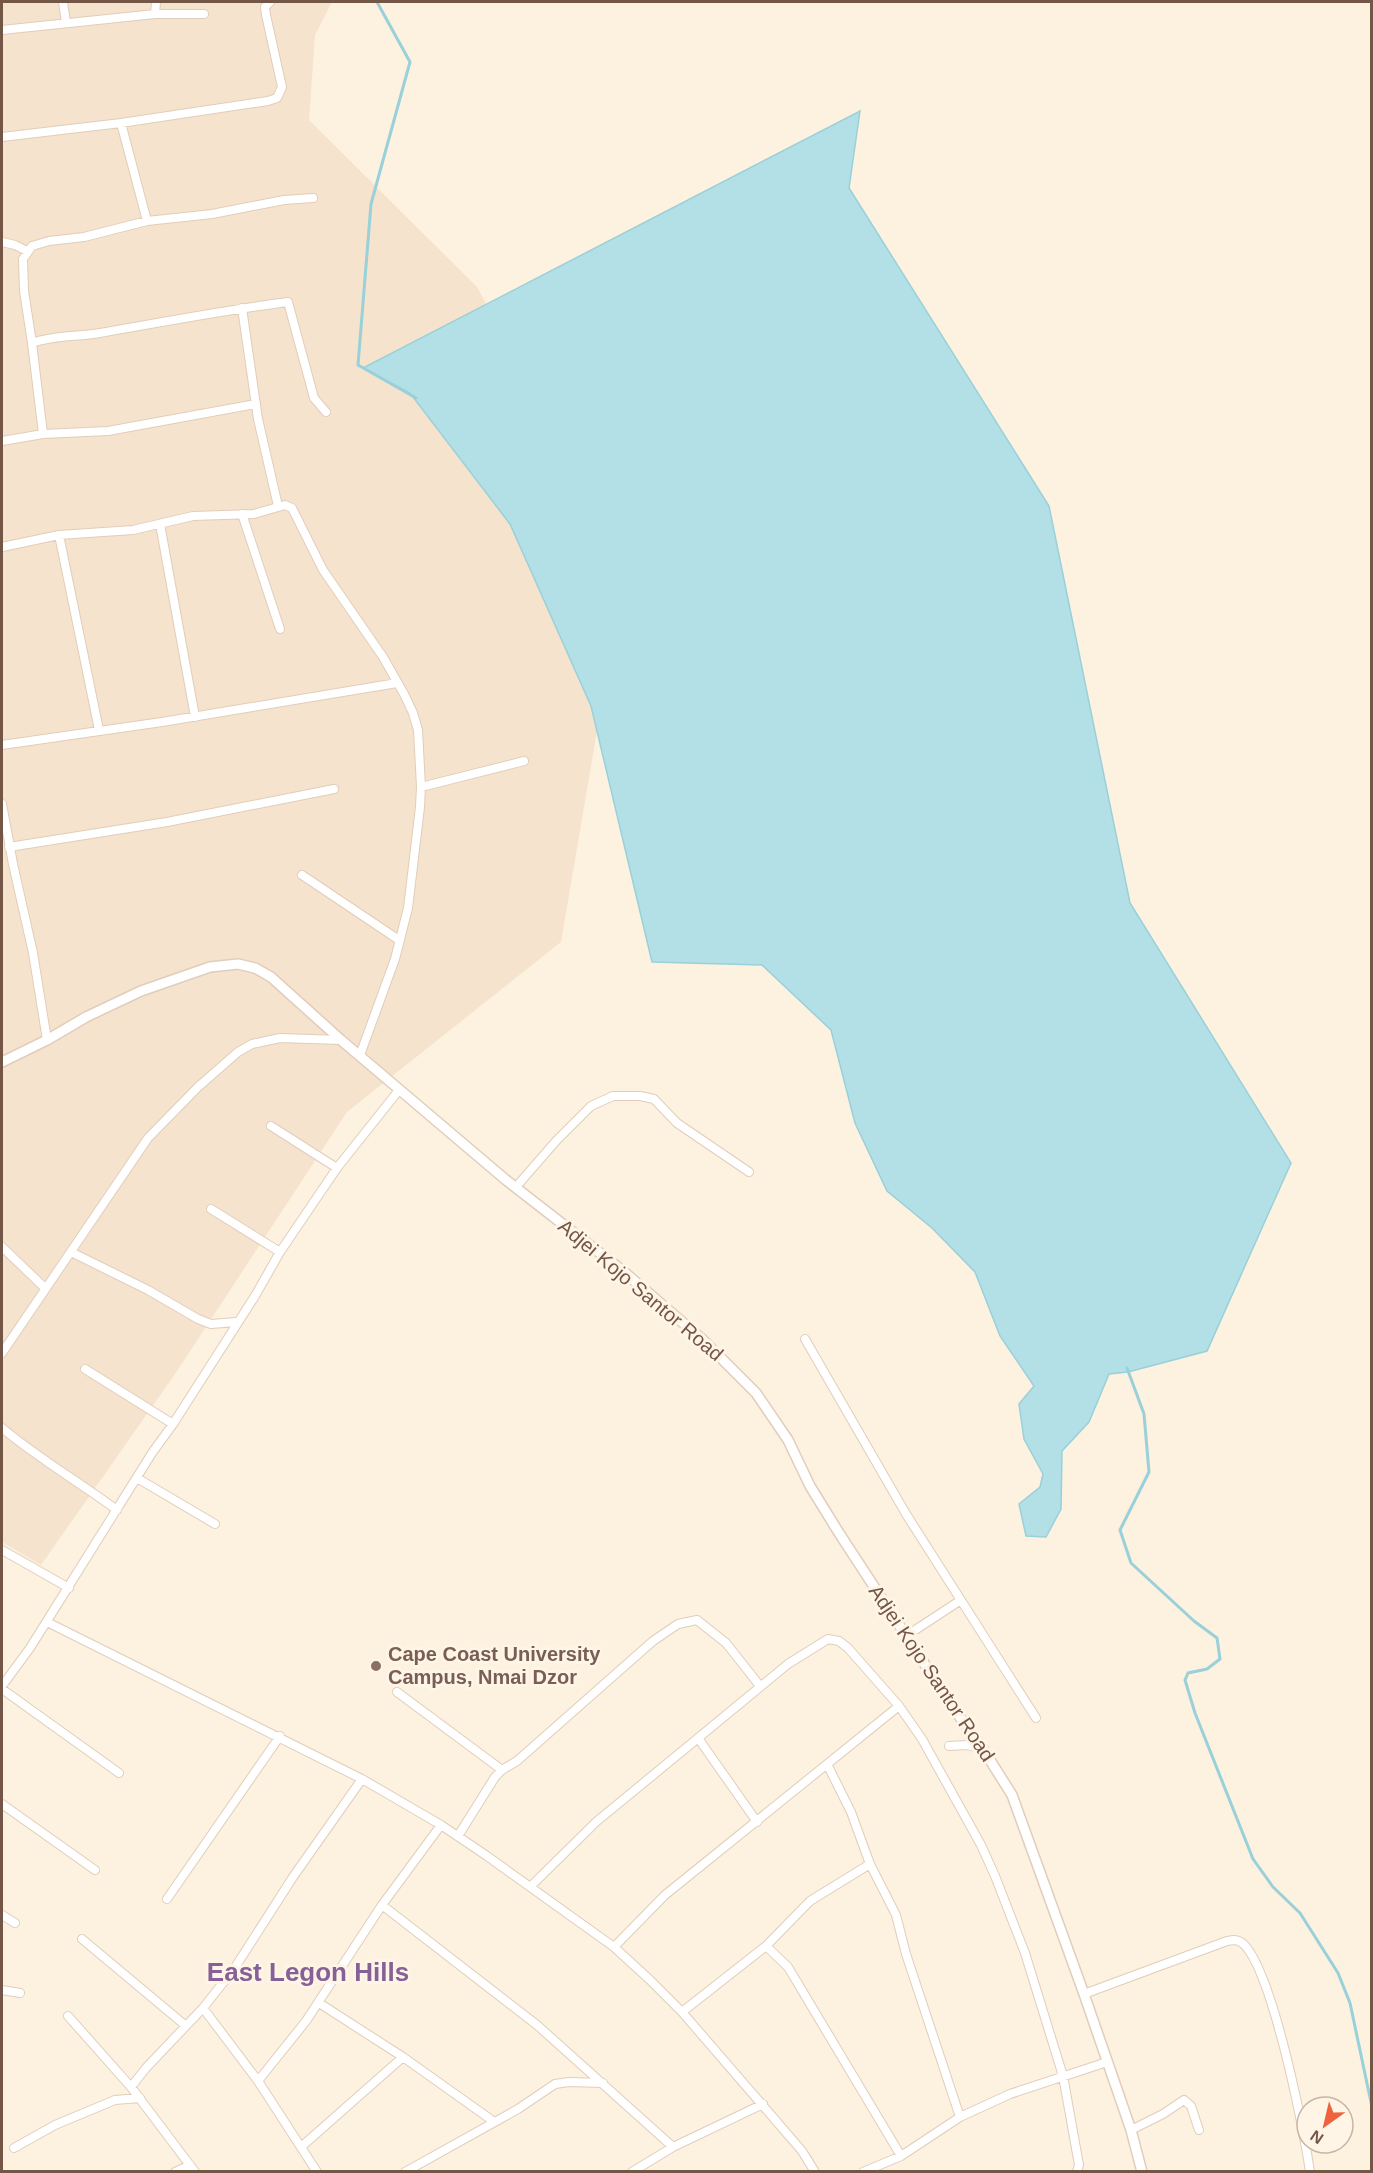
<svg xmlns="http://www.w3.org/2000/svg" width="1373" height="2173" font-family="Helvetica,sans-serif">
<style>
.residential{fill:#f5e3cd}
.water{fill:#b3e0e7;stroke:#99d0d9;stroke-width:1.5}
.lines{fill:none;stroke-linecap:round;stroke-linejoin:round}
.stream{stroke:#99d0d9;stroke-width:3}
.minor-casing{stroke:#e1cdbb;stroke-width:10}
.tertiary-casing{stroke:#e1cdbb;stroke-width:12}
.minor{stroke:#fff;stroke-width:8}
.tertiary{stroke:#fff;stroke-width:9}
.education-dot{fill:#8d6e63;stroke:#fff5e6;stroke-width:2}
.labels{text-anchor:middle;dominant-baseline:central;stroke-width:6;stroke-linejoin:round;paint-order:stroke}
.street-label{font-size:20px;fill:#745646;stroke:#fff5e6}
.education-label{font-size:20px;font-weight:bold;fill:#785e54;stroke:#fff5e6;text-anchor:start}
.district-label{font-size:26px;font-weight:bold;fill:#856198;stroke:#fff5e6}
</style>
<rect width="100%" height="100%" fill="#fdf1df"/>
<path class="residential" d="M2 2H332L315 35 309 120 477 287 626 561 561 942 347 1112 175 1374 41 1565 2 1542Z"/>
<path class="water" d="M860 111 849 188 1049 506 1130 903 1291 1163 1207 1351 1128 1372 1109 1374 1089 1422 1062 1451 1061 1509 1046 1537 1026 1536 1019 1504 1040 1487 1043 1474 1024 1439 1019 1404 1034 1386 1000 1336 975 1272 932 1228 887 1191 855 1123 831 1030 762 965 652 962 591 706 510 524 410 393 363 368Z"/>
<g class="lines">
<path class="stream" d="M377 2 410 62 371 204 358 365 416 398
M1127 1368 1144 1414 1149 1472 1120 1530 1131 1563 1194 1621 1217 1638 1220 1659 1207 1669 1188 1673 1185 1680 1195 1713 1253 1859 1273 1887 1300 1913 1338 1973 1350 2003 1372 2107"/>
<g class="minor-casing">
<path id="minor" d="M63 2 66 23
M155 14 156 2
M2 30 155 14H204
M121 123 147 221
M2 137 121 123 268 101 277 98 282 87 266 15 265 7 270 2
M2 242 15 245 27 251
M242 308 258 419 278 506
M32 343 24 291 23 259 32 246 49 241 84 237 147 221 212 214 284 200 313 198
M43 434 32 343C54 335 77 337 100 333 163 322 225 310 288 302L314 398 326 412
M2 441 43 434 108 431 256 404
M242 514 280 629
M160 524 195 717
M59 535 99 730
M2 547 59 535 133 530 193 516 254 514 285 505 292 508 323 570 383 657 404 694 413 713 418 730 421 787 420 807 408 908 395 959 360 1055
M2 745 162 722 397 683
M421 787 524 761
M2 804 13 864 33 953 47 1040
M9 847 167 822 334 789
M302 875 399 940
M271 1126 337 1168
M516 1187 556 1141 591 1106 613 1096H640L654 1099 677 1123 749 1172
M211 1209 280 1252
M2 1247 45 1288
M71 1252 148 1290 198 1319 211 1324 236 1322
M805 1339 906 1514 1036 1718
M2 1353 148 1138 198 1087 238 1052 252 1044 280 1038 341 1040
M85 1369 173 1424
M2 1428C38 1458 79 1482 117 1510
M137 1478 215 1524
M2 1550 69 1588
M47 1622 362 1779 441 1825 487 1856 614 1947 650 1980 682 2012 802 2151 815 2172
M906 1636 961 1600
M2 1686 30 1648 152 1453 173 1424 255 1296 280 1252 337 1168 399 1090
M2 1689 119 1773
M397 1692 502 1770
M698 1738 757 1822
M949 1746 967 1745 983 1749
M827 1764 851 1812 870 1864 896 1915 906 1954 960 2117
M2 1804 95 1870
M458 1836 495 1777 502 1770 517 1761 653 1641 678 1624 697 1620 726 1643 760 1686
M530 1887 596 1822 788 1664 828 1639 839 1641 848 1648 899 1706 922 1739 981 1845 995 1876 1025 1953 1063 2076 1079 2165 1077 2172
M167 1899 280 1736
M382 1905 537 2025 673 2147
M2 1915 15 1923
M82 1939 186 2026
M766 1946 788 1967 901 2156
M614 1947 665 1895 899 1706
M2 1990 20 1993
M1084 1994 1227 1941C1232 1940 1236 1939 1241 1942 1271 1963 1304 2130 1310 2172
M319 2003 403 2057 493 2121
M203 2008 258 2081 317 2172
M682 2012 766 1946 810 1901 870 1864
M68 2016 131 2087
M258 2081 306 2021 382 1905 441 1825
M1131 2130 1163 2114 1184 2100 1191 2106 1199 2130
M301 2147 403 2057
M14 2148 55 2125 115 2100 140 2098
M175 2172 190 2165
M195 2172 131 2087 146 2068 203 2008 234 1969 293 1877 362 1779
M405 2172 518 2109 555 2084 569 2082 603 2083
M632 2172 673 2147 763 2104
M863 2172 901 2156 960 2117 1010 2094 1107 2062"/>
</g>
<g class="tertiary-casing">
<path id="tertiary" d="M2 1062 47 1040 86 1017 141 991 210 967 238 964 255 968 271 977 341 1040 506 1180 623 1271 703 1340 756 1393 788 1440 810 1486 839 1533 954 1709 983 1749 1012 1795 1084 1994 1131 2130 1142 2172"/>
</g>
<use href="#minor" class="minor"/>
<use href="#tertiary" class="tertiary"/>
</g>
<circle class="education-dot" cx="376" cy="1666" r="6"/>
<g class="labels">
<g class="street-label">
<text transform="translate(641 1290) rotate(40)">Adjei Kojo Santor Road</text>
<text transform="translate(932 1673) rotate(56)">Adjei Kojo Santor Road</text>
</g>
<g class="education-label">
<text x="388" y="1654">Cape Coast University<tspan x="388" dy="23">Campus, Nmai Dzor</tspan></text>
</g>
<g class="district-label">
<text x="308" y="1972">East Legon Hills</text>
</g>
</g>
<rect width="1373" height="2173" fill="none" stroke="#745646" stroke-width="6"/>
<g transform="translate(1325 2125) rotate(214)"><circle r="28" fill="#fff5e6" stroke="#c7b5a6" stroke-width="1.5"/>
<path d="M0-4.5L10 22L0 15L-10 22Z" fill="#ee633e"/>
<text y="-9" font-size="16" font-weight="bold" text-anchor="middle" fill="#745646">N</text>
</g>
</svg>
